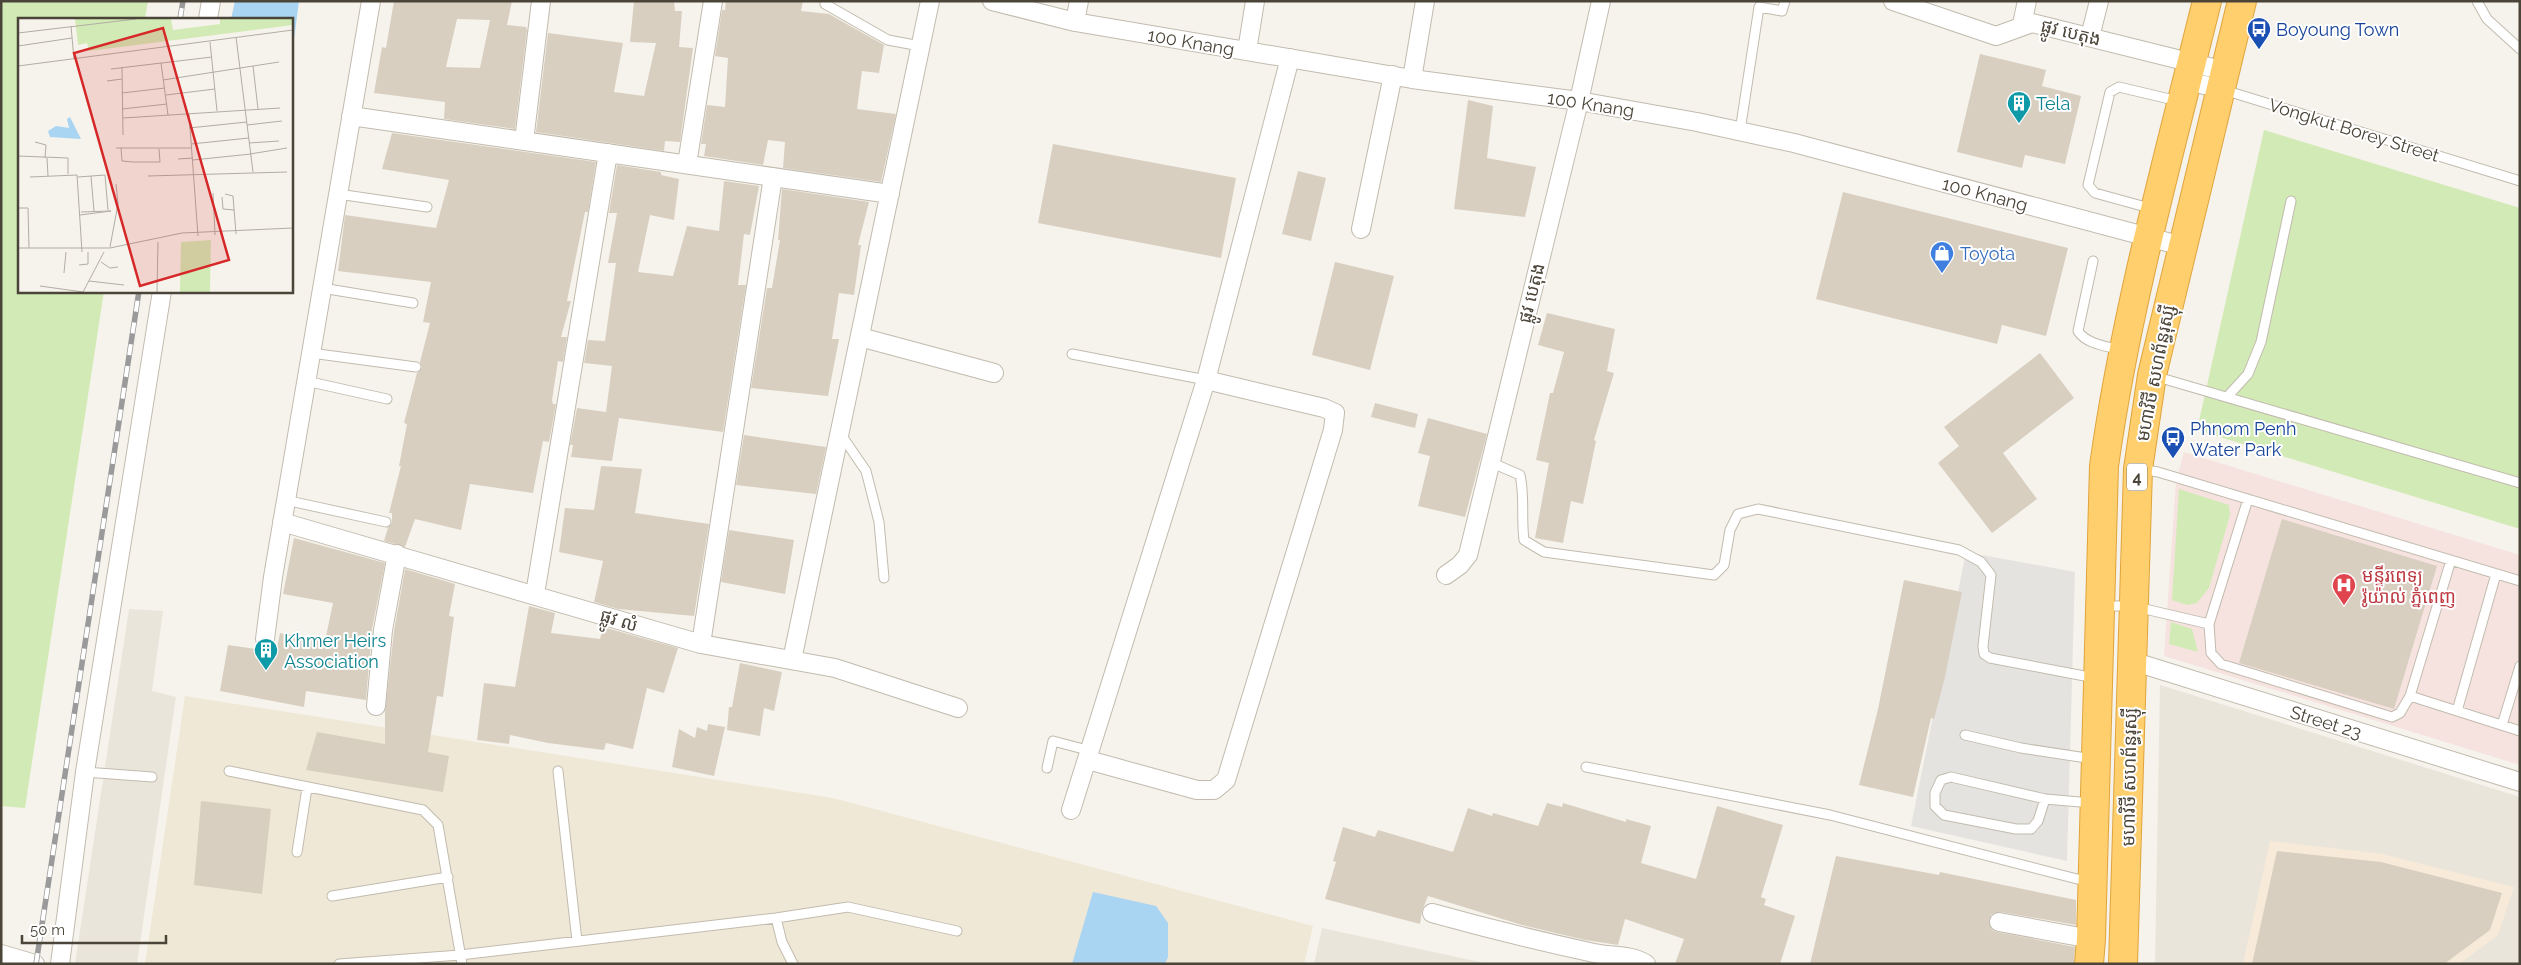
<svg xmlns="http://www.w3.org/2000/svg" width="2521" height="965" font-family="Raleway,'Noto Sans Khmer',sans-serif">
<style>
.residential{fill:#eae5da}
.commercial{fill:#f7ead8}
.education{fill:#efe8d6}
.medical{fill:#f6e3e0}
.green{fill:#d2eab5}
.parking{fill:#e5e3e0}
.water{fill:#a9d4f2}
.building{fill:#d8cfc1;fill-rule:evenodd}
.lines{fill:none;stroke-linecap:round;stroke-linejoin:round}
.lane-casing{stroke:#c2bbae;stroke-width:11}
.street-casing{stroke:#c2bbae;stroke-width:20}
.highway-casing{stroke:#e0a43c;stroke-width:30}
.lane{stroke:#fff;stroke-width:9}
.street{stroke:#fff;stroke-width:18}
.highway{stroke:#ffcf6e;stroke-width:28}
.rail-casing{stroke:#9a9a9a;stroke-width:5.5}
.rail{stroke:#fff;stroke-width:4;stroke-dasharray:11;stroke-linecap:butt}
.labels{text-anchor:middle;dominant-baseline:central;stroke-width:4;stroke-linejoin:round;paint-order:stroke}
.shield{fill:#fff;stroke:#817c74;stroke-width:1}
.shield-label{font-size:16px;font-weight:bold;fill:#4b4439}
.transit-label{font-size:18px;fill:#164399;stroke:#fff;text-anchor:start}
.street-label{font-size:18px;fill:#4b4439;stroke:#fff}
.culture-label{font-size:18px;fill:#0d838f;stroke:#fff;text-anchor:start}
.shop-label{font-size:18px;fill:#366cbe;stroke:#fff;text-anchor:start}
.health-label{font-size:18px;fill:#be3a42;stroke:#fff;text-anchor:start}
.inset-road{fill:none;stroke:#b2ada4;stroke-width:1}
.view{fill:#d62828;fill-opacity:0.15;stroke:#d62828;stroke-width:2.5}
.inset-edge{fill:none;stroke:#4b4439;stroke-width:2.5}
</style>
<rect width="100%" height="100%" fill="#f6f3ec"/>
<path class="residential" d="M129 609 163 611 152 691 176 697 137 964H75Z
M2160 685 2520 797V964H2155Z
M1322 928 1489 964H1314Z"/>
<path class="commercial" d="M2270 841 2383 854 2514 887 2498 935 2459 964H2243Z"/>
<path class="education" d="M185 696 833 798 1313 926 1304 964H145Z"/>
<path class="medical" d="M2184 452 2520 555V765L2164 656 2176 481Z"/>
<path class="green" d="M1 1H148L145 19H19V291H104L25 808 1 806Z
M2264 130 2520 208V529L2197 430Z
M2179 489 2229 505 2230 515 2209 588 2197 603 2187 605 2172 600Z
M2171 622 2192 629 2198 652 2169 644Z"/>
<path class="parking" d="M1966 552 2075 572 2067 861 1911 826Z"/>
<path class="water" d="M235 1H299L293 47H291V19H231Z
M1093 892 1156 906 1168 923V957L1165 964H1072Z"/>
<path class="building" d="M394 1H512L507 25 526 27 527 30 515 129 444 119 445 102 374 93 382 47 386 48ZM457 19 490 20 480 68 446 67Z
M634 1H674L675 11H682L679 47 693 48 680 142 665 141 664 151 536 132 548 33 623 43 614 92 644 96 656 43 630 42Z
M726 1H803L801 11 829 14 884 45 879 73 862 71 857 109 896 114 881 182 783 168 785 142 768 140 763 165 704 156 706 144H701L707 105 725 107 728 58 715 56 722 10H725Z
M1980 54 2046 70 2042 86 2081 96 2065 164 2025 155 2022 168 1957 152Z
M1468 100 1493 106 1487 158 1536 167 1525 217 1454 209Z
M392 133 596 162 588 212H585L567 301H571L561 337H567L563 362 558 361 552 400 553 404H556L549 442 543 441 533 493 470 484 461 530 415 519 405 547 384 541 388 528 392 523V513H389L401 466H399L407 424 404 423 417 373 422 368 420 362 430 323 423 322 431 282 338 271 345 215 436 228 449 180 382 169Z
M1053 144 1236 178 1221 258 1038 223Z
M617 165 661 172V175L679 179 674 220 650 215 638 272 673 276 687 226 719 231 724 181 759 186 750 235 744 234 738 285H746L723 432 619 418 612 461 571 457 573 445H570L577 408 606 412 612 366 584 363 588 340 605 341 616 263H608L617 213H609Z
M1298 171 1326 178 1311 241 1282 234Z
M782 189 869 202 858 245H861L854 295 839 293 832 339H839L828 396 751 388 767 288H772L780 240H778Z
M1843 192 2068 248 2046 336 2002 325 1997 344 1816 299Z
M1335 262 1394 276 1370 370 1312 355Z
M1547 313 1615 329 1607 371 1614 373 1594 440 1596 441 1583 504 1571 501 1563 543 1535 538 1549 463 1536 460 1550 393H1553L1564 352 1538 345Z
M2040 353 2074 398 2003 453 2037 499 1992 533 1938 463 1959 446 1944 427Z
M1375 403 1418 414 1415 428 1371 417Z
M1428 418 1487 434 1465 517 1418 506 1430 456 1418 453Z
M744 435 826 447 816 494 736 485Z
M601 466 642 469 635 513 709 524 694 616 618 609 594 602 603 561 559 552 565 508 594 510Z
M2282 519 2437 566 2394 709 2239 663Z
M729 530 794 540 785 594 721 582Z
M294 538 385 563 372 629 366 700 306 691 304 707 220 691 228 645 276 652 280 633 325 641 333 603 283 594Z
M405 569 455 584 449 616 454 617 443 697 437 696 428 752 449 756 443 792 306 770 317 732 385 744V712L394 631Z
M1904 580 1962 592 1945 677 1934 719 1931 718 1913 797 1859 785 1878 709Z
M529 606 555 613 551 633 600 639 603 627 678 648 664 693 647 688 633 749 606 743 604 750 548 743 510 735 509 744 477 740 484 683 515 687Z
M740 663 782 672 774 711 764 708 760 736 727 730 729 707H732Z
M708 724 725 727 714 776 672 767 679 729 695 738 697 727 707 731Z
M201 801 271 809 262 894 194 885Z
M1547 803 1562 807 1563 803 1626 822V819L1651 826 1641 863 1696 879 1717 806 1783 825 1761 897 1766 899 1764 905 1795 916 1780 964H1675L1684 939 1625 919 1618 945 1585 940 1522 925 1428 896 1422 911 1420 924 1325 899 1336 862 1333 861 1343 827 1375 837 1378 830 1453 852 1468 808 1492 816 1493 813 1538 826Z
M2277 851 2381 862 2502 893 2490 930 2444 964H2252Z
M1836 856 1939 875 1940 872 2076 900V925L2001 912 1991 915 1989 921 1992 930 1997 932 2075 947 2074 964H1810Z"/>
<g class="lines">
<g class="lane-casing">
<path id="lane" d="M2477 1 2487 19 2520 49
M825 4 888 40 920 46
M2224 90 2520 181
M1740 131 1759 7 1782 11 1785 1
M338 194 427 207
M2153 209 2095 193 2088 185 2110 92 2119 87 2178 101
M2093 261 2078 331C2086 344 2106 346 2121 350
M322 288 413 303
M311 353 416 367
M1072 354 1206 380
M2154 376 2520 483
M306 381 387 399
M2227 397 2248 374 2261 342 2291 201
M840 433 866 471 879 522 884 578
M1490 462 1520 475C1525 497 1521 518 1524 540L1544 552 1714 575 1724 565 1730 530 1738 514 1758 509 1959 550 1981 562 1991 575 1983 646 1984 654 1990 658 2095 678
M2140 469 2158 472 2520 581
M2248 499 2209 624 2211 653 2221 664 2392 717 2400 713 2410 696 2451 560
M285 500 386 522
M2102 606H2132L2209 624
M2410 696 2520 731
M2457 711 2496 574
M2502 725 2520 666
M1965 735 2021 748 2093 759
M1586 767 1830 815 2077 879 2090 880
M1047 768 1053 741 1091 751
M229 771 423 810 438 825 462 964
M558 771 577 941
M85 772 152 777
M2045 799 2038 821 2031 829H2016L1944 815 1935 806V793L1941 780 1951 777 2045 799 2092 803
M297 852 307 788
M332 896 448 877
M776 918 782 942 793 964
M339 964 460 955 776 918 848 907 957 931"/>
</g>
<g class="street-casing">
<path id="street" d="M992 1 1075 22 1412 79 1579 101 1697 122 1794 143 2182 246
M1893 1 1996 36 2032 23 2225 71
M208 19 211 1
M1075 22 1079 1
M2022 24 2027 1
M2090 37 2099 1
M1247 51 1255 1
M1412 79 1425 1
M2188 81 2221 89
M351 116 890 194
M524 141 541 1
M687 164 713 1
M1361 229 1393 75
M860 337 994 373
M282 522 701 644 835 668 958 708
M1446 575 1460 565 1468 555 1579 101 1601 1
M535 594 608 153
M265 639 273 577 371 1
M701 644 773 177
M792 660 930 1
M2132 661 2520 782
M376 706 383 630 397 554
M1088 760 1197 790H1214L1226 780 1333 430 1335 413 1324 408 1206 380
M1071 810 1206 380 1290 58
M1432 913C1486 928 1539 941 1594 953 1612 957 1630 954 1646 964
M1999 922 2091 939
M1 954 35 964
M60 964 85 772 162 291"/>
</g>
<g class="highway-casing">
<path id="highway" d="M2089 964 2091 939 2104 466C2126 309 2169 155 2207 1
M2123 964 2138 469 2152 375 2242 1"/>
</g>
<use href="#lane" class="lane"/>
<use href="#street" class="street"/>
<use href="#highway" class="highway"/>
<g class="rail-casing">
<path id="rail" d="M180 19 183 1
M36 964 139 291"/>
</g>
<use href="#rail" class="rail"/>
</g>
<defs>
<g id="bus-pin" transform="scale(1.25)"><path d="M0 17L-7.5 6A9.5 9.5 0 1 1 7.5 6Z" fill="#1a4fb4" stroke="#fff"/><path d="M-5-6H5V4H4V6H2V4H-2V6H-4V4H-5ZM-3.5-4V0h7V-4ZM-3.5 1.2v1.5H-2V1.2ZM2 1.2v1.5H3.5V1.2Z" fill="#fff"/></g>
<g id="building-pin" transform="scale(1.25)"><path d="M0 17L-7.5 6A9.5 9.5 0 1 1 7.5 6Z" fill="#0f9aa8" stroke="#fff"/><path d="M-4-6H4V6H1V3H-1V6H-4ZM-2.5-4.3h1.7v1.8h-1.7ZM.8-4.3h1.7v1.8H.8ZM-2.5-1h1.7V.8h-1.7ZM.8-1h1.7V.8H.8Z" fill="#fff"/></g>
<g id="shop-pin" transform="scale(1.25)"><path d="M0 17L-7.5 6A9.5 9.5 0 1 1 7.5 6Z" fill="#3f7fe0" stroke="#fff"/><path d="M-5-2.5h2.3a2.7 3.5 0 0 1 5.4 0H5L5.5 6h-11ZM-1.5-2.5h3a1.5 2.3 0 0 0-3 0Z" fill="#fff"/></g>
<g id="hospital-pin" transform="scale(1.25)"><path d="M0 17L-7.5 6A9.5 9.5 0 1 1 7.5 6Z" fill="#e0444e" stroke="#fff"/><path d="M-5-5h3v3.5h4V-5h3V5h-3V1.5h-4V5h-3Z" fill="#fff"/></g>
</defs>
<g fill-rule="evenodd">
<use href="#bus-pin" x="2259" y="29"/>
<use href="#building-pin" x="2019" y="103"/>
<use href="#shop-pin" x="1942" y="253"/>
<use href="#bus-pin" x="2173" y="438"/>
<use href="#hospital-pin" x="2344" y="585"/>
<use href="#building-pin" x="266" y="650"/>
</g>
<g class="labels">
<rect class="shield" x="2127" y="463.5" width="20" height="27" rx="4"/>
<g class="shield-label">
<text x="2137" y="477">4</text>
</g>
<g class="transit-label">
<text x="2276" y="29">Boyoung Town</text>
<text x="2190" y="428">Phnom Penh<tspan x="2190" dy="21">Water Park</tspan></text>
</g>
<g class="street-label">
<text transform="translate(2071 32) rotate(14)">ផ្លូវ បេតុង</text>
<text transform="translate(1191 42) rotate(10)">100 Knang</text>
<text transform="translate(1591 104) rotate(9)">100 Knang</text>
<text transform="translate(2354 130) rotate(17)">Vongkut Borey Street</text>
<text transform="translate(1985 194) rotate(15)">100 Knang</text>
<text transform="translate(1531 293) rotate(-76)">ផ្លូវ បេតុង</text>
<text transform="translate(2155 373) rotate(-79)">មហាវិថី សហព័ន្ធរុស្ស៊ី</text>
<text transform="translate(619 620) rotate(17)">ផ្លូវ លំ</text>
<text transform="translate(2326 722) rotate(17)">Street 23</text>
<text transform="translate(2129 777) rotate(-89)">មហាវិថី សហព័ន្ធរុស្ស៊ី</text>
</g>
<g class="culture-label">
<text x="2036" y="103">Tela</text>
<text x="284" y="640">Khmer Heirs<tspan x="284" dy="21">Association</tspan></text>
</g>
<g class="shop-label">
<text x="1960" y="253">Toyota</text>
</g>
<g class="health-label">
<text x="2362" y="575">មន្ទីរពេទ្យ<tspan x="2362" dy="21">រ៉ូយ៉ាល់ ភ្នំពេញ</tspan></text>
</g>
</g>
<g transform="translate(18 18)">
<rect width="275" height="275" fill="#f6f3ec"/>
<path d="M57 1H153L155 12 202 6V1H275V7L71 33 69 25 60 27ZM193 222 192 274H162L163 224Z" fill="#d2eab5"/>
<path d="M52 99 63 121 32 119 30 113 38 108 51 110 49 101Z" fill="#a9d4f2"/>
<path class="inset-road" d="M53 8 56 41M0 15 118 1M218 19 235 154M192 24 199 93M0 28 54 20M143 45 150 97M0 48 275 12M235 48 240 91M104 50 105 117M93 51 194 39M145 62 261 44M89 63 104 61M104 75 147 70M148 77 197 71M104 91 149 86M171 96 180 218M105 100 262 90M229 107 264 103M171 110 229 104M17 124 28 127 27 140M231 125 261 123M173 126 231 120M98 130H173M103 130 104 143 115 144H142L141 131M232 136 269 130M0 138 50 140V156M29 140 30 158M160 141 175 140M175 142 233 136M73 158 76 193M130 158 269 154M12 159 59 157 64 234M60 159 87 157 90 192M195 175 197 217M207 176 215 178 218 216M204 179 205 191 216 192M0 190H10L11 230M62 197 93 193 63 194M92 229 100 186 98 166M0 230H92L164 215 275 210M83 244 92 250 100 249M61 247 70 246V234M46 255 48 234M71 263 106 267M22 268 65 274M65 274 86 234M139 274 140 224"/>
<path class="view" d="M145 10 211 242 122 268 56 35Z"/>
<rect width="275" height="275" class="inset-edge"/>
</g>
<rect width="2521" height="965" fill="none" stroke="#4b4439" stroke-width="5"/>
<path d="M22 935v8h144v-8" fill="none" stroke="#4b4439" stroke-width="2.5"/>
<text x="30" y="935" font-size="15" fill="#4b4439" stroke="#ffffff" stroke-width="4" paint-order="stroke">50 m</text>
</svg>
